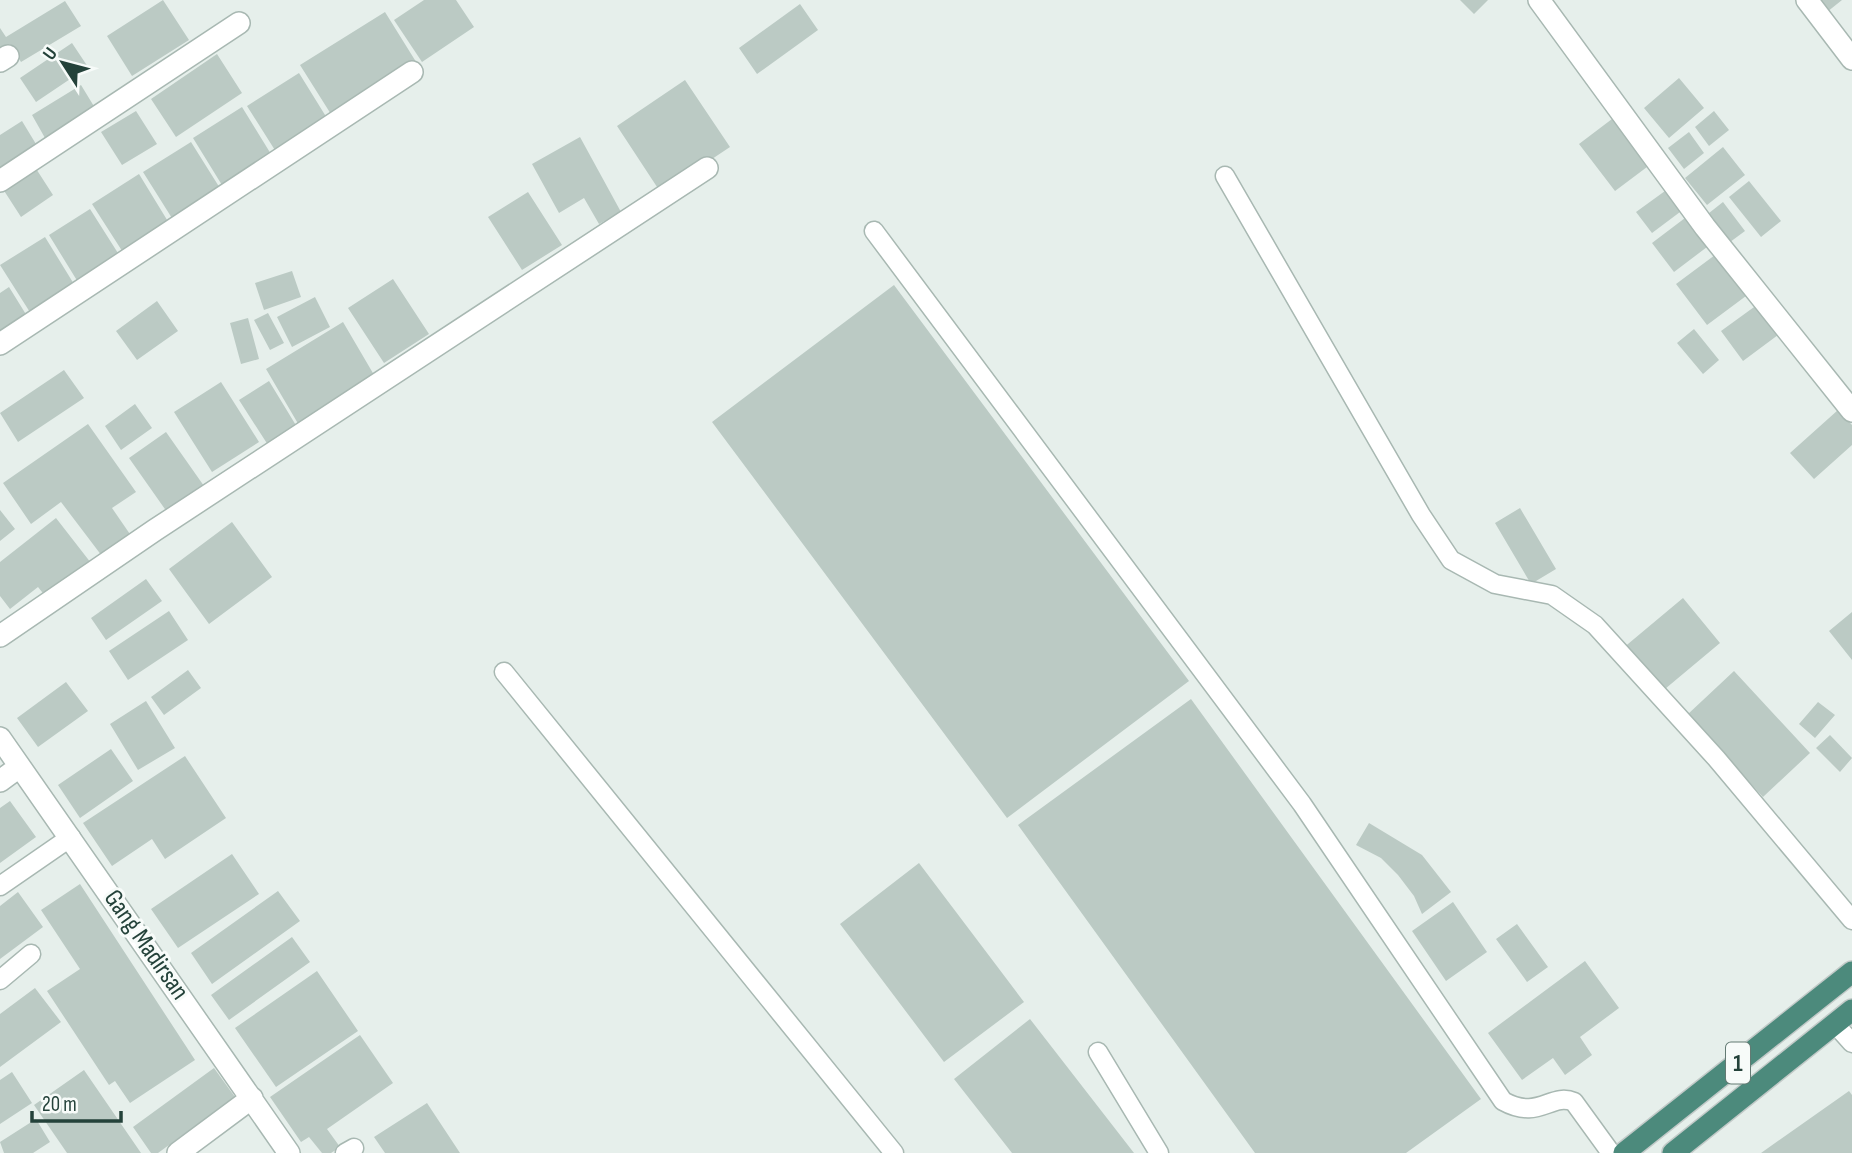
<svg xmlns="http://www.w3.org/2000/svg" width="1852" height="1153" font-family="'Sofia Sans Condensed',sans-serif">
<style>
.building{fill:#bbcac4}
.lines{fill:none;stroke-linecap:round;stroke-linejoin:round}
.service-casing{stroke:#a8b8b2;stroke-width:21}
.minor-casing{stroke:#a8b8b2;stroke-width:24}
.trunk-casing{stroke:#c2cac8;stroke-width:24}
.service{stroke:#fff;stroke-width:18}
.minor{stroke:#fff;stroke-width:21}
.trunk{stroke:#4c8a7c;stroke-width:21}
.labels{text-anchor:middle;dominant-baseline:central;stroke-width:6;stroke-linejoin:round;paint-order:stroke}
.shield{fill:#f7fbf9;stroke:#637a73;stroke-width:2}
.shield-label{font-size:24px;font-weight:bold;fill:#24423a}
.street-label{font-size:26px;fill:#24423a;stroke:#f7fbf9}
</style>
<rect width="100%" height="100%" fill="#e6efeb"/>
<path class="building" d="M163 0 189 40 132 76 107 36Z
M424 0H456L474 27 422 62 394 20Z
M1460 0H1488L1474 14Z
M1817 0H1842L1827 12Z
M65 1 81 26 21 62 10 44 0 50V28L6 37Z
M800 4 818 30 757 74 739 48Z
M385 12 418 65 334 119 300 65Z
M72 43 88 67 36 102 20 78Z
M217 54 242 93 176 137 151 99Z
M299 73 330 123 278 155 247 106Z
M1679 78 1704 108 1669 138 1644 108Z
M685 80 730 147 661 193 617 126Z
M81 85 95 108 45 138 32 115Z
M242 107 274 159 225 190 193 138Z
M136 111 157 144 122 165 101 132Z
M1714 111 1729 130 1709 146 1695 127Z
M1612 119 1647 167 1615 191 1579 144Z
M22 121 39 149 0 174V135Z
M1689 132 1704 153 1684 169 1668 148Z
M580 137 621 212 599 224 584 198 559 213 532 164Z
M191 142 223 193 175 223 143 172Z
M1723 147 1745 175 1707 205 1685 178Z
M33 164 53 195 21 217 1 186Z
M139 174 172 228 126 257 92 204Z
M1749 181 1781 221 1761 237 1729 197Z
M1665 191 1680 212 1652 233 1636 212Z
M528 192 562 245 522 270 488 217Z
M1723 202 1745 231 1726 245 1704 217Z
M90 209 123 261 81 287 49 235Z
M1685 218 1707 247 1674 272 1652 243Z
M45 237 77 289 33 317 0 265Z
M1715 255 1746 296 1707 325 1676 284Z
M292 271 301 297 264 310 255 283Z
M393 279 429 334 384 363 348 308Z
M894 285 1189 681 1007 818 712 422Z
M9 287 27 316 0 342V293Z
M315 297 330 327 292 347 277 317Z
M157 301 178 331 137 360 116 331Z
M1761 302 1782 332 1743 361 1721 331Z
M268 313 284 343 270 350 254 320Z
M248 318 259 359 241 364 230 323Z
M343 322 377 380 300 427 266 369Z
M1694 329 1719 360 1703 374 1677 343Z
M64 370 84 398 18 442 0 413Z
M269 381 297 427 268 445 239 400Z
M221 382 259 442 212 472 174 412Z
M135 404 152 428 121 450 105 426Z
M1838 410 1852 425V445L1814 479 1790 453Z
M88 424 136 492 112 508 134 540 105 560 61 502 31 524 3 483Z
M166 432 204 486 167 512 129 458Z
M1520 508 1556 569 1531 584 1495 523Z
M0 510 15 529 0 541Z
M56 518 91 563 46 597 38 587 10 609 0 596V562Z
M232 522 272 577 209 624 169 569Z
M146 579 162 601 106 640 91 618Z
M1683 598 1720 643 1659 694 1622 649Z
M169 611 188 640 128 680 109 651Z
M1852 612V660L1829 631Z
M188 670 201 688 164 715 151 697Z
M1734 671 1810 753 1763 797 1687 715Z
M66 682 88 711 38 747 17 718Z
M1191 699 1481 1099 1406 1153H1255L1018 825Z
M146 701 175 748 138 770 110 724Z
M1818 702 1835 715 1815 738 1799 724Z
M1830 735 1852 758 1840 772 1816 748Z
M111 749 133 781 80 818 58 785Z
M185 756 226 818 165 859 152 839 112 866 83 823Z
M10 801 36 837 0 863V808Z
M1369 823 1422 855 1451 892 1422 914 1414 896 1398 875 1381 858 1356 845Z
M232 854 259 894 178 948 151 909Z
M919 863 1024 1002 944 1062 840 924Z
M80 884 195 1060 130 1103 115 1081 109 1085 47 991 80 969 41 910Z
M278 891 300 921 212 984 191 953Z
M18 892 43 927 0 959V906Z
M1453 902 1487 952 1446 981 1412 931Z
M1517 924 1548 967 1527 982 1496 939Z
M292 937 310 962 229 1020 211 995Z
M1585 961 1619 1008 1580 1037 1592 1055 1565 1075 1553 1058 1522 1080 1488 1033Z
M317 971 358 1031 276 1087 235 1028Z
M35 988 61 1022 0 1067V1014Z
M1030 1019 1134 1153H1012L954 1079Z
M360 1035 393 1083 327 1129 340 1147 331 1153H322L309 1137 301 1142 270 1097Z
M214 1068 235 1097 158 1153H151L133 1127Z
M84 1070 141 1153H67L34 1105Z
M12 1072 32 1103 0 1124V1080Z
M1849 1091 1852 1095V1153H1761Z
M427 1103 460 1153H385L374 1137Z
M36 1119 50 1142 33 1153H4L0 1142Z"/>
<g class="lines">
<g class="service-casing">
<path id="service" d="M1225 176 1421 515 1451 560 1495 584 1552 595 1595 625 1716 758 1852 920
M874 231 1302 804 1503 1101C1539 1121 1551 1092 1574 1102L1611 1153
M504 672 894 1153
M0 886 71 837
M0 980 31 954
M1835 1024 1852 1043
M1098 1052 1159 1153
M345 1153 354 1148"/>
</g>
<g class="minor-casing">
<path id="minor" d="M1539 0 1705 227 1852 411
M1807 0 1852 59
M0 61 8 56
M0 181 239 23
M0 344 412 72
M0 636 155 530 707 168
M0 738 289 1153
M0 781 19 767
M178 1153 252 1098"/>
</g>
<g class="trunk-casing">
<path id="trunk" d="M1624 1153 1852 972
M1673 1153 1852 1010"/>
</g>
<use href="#service" class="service"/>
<use href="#minor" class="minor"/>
<use href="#trunk" class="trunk"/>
</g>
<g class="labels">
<rect class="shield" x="1726" y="1042.5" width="24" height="41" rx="5"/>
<g class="shield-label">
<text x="1738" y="1063">1</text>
</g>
<g class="street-label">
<text transform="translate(146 945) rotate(55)">Gang Madirsan</text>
</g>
</g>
<g transform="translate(63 63) rotate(306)" stroke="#f7fbf9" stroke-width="5" paint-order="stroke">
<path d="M0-5L12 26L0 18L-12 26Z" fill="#24423a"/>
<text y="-10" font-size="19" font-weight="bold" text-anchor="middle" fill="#24423a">U</text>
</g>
<path d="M32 1111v10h89v-10" fill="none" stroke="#24423a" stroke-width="3.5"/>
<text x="42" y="1111" font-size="21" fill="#24423a" stroke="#f7fbf9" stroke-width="5" paint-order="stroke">20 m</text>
</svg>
